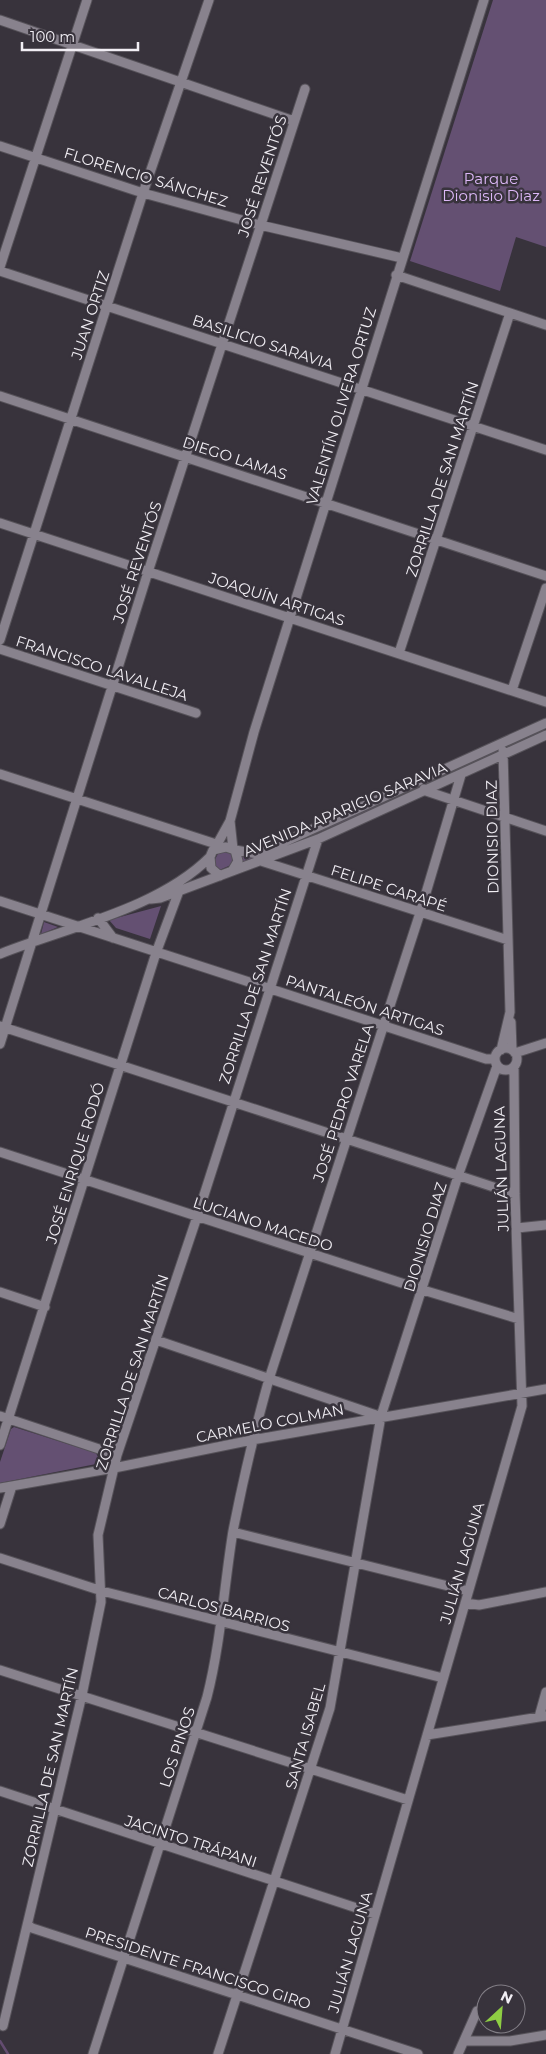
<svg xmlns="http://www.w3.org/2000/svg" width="546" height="2054" font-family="Montserrat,sans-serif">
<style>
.green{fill:#645072}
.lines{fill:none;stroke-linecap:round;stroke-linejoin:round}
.stream{stroke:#634c70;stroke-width:2.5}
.minor-casing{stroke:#565259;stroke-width:11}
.minor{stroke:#88828d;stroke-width:9}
.labels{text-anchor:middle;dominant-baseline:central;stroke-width:5;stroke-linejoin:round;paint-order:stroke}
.street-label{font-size:15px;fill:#f1eef4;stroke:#38333c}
.park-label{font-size:15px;fill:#ddb8f8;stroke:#38333c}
</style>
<rect width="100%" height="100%" fill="#38333c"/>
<path class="green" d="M493 0H546V247L516 237 500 291 410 261Z
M400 796 401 798 238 866 240 853 258 857Z
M225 850 232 852 235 860 231 865 217 871 213 863 219 852Z
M161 906 150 939 116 928 109 920Z
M44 922 58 927 41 934Z
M14 1427 96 1453 99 1459 96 1464 0 1483V1462L11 1429Z"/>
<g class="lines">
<path class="stream" d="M0 2041 8 2054"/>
<g class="minor-casing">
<path id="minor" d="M0 20 294 121
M0 146 143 193 260 225 402 258
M0 267 87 0
M0 271 546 450
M396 275 546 325
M0 396 546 576
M0 523 546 702
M0 640 143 193 209 0
M0 649 196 713
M399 653 510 313
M512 690 546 588
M0 774 216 844
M424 789 426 791 546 831
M233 849 230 821 254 732 484 0
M214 850 230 821
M235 850 258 854 546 723
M261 861 508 940
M220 876 211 868 210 857 213 850 226 847 235 850 238 861 232 871
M151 899 160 898 318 839 546 735
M0 901 486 1059H495
M98 918 113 938
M0 954C68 927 158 909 210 857
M511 1022 512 1050
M0 1026 515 1194
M0 1044 148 572 305 89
M495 1059a11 11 0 1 1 22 0a11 11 0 1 1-22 0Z
M501 1050 510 1012 503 751
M515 1053 546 1043
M0 1152 423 1290 519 1319
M517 1228 546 1225
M0 1292 45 1307
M156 1340 379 1416
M0 1416 117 1455
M0 1445 156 953 179 891
M0 1488 114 1468 252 1440 546 1389
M0 1524 12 1486
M233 1532 468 1591
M0 1558 102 1591 443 1678
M465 1603 479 1605 546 1592
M0 1670 408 1800
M539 1717 546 1692
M427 1735 546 1716
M0 1791 375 1914
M28 1925 32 1928 418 2054
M3 2026 82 1695 101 1602 98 1535 117 1455 197 1217 318 839
M465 2041H510L546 2035
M93 2054 207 1697C221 1642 224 1586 233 1531 243 1480 255 1429 269 1379L420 913 461 775
M218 2054 330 1708 381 1416 458 1176 497 1066
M335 2054 522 1406 515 1194 514 1067
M458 2054 477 2011"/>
</g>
<use href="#minor" class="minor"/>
</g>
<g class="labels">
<g class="street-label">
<text transform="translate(262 176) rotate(-72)">JOSÉ REVENTÓS</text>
<text transform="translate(146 177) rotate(17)">FLORENCIO SÁNCHEZ</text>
<text transform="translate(90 315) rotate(-72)">JUAN ORTIZ</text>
<text transform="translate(263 342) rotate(18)">BASILICIO SARAVIA</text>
<text transform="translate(341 406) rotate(-73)">VALENTÍN OLIVERA ORTUZ</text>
<text transform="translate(235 458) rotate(18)">DIEGO LAMAS</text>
<text transform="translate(442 479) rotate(-72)">ZORRILLA DE SAN MARTÍN</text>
<text transform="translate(137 562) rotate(-72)">JOSÉ REVENTÓS</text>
<text transform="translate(277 599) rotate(18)">JOAQUÍN ARTIGAS</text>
<text transform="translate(102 668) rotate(18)">FRANCISCO LAVALLEJA</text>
<text transform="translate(345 809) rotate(-23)">AVENIDA APARICIO SARAVIA</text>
<text transform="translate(492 837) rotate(-91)">DIONISIO DIAZ</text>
<text transform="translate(389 888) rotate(18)">FELIPE CARAPÉ</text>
<text transform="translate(255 986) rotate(-72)">ZORRILLA DE SAN MARTÍN</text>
<text transform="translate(365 1005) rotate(18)">PANTALEÓN ARTIGAS</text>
<text transform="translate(343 1103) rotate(-72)">JOSÉ PEDRO VARELA</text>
<text transform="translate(75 1163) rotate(-73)">JOSÉ ENRIQUE RODÓ</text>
<text transform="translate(501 1169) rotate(-92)">JULIÁN LAGUNA</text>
<text transform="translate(263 1224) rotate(18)">LUCIANO MACEDO</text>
<text transform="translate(425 1237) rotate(-73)">DIONISIO DIAZ</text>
<text transform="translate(132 1372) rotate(-72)">ZORRILLA DE SAN MARTÍN</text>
<text transform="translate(270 1423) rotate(-11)">CARMELO COLMAN</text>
<text transform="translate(462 1563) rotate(-74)">JULIÁN LAGUNA</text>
<text transform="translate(224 1609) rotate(15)">CARLOS BARRIOS</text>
<text transform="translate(305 1736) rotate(-74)">SANTA ISABEL</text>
<text transform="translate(177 1747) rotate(-72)">LOS PINOS</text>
<text transform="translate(50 1767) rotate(-77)">ZORRILLA DE SAN MARTÍN</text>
<text transform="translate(191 1841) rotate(18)">JACINTO TRÁPANI</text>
<text transform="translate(350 1952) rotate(-74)">JULIÁN LAGUNA</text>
<text transform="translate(198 1968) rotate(18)">PRESIDENTE FRANCISCO GIRO</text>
</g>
<g class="park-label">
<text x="491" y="178">Parque<tspan x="491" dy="17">Dionisio Diaz</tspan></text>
</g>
</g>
<g transform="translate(501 2009) rotate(26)"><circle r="24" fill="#38333c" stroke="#827e86"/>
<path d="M0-4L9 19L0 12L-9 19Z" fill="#8ece43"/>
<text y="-8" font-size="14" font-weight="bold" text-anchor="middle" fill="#f1eef4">N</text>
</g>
<path d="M22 42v8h116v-8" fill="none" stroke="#f1eef4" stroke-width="2.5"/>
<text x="30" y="42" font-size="15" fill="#f1eef4" stroke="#38333c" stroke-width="4" paint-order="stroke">100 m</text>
</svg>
